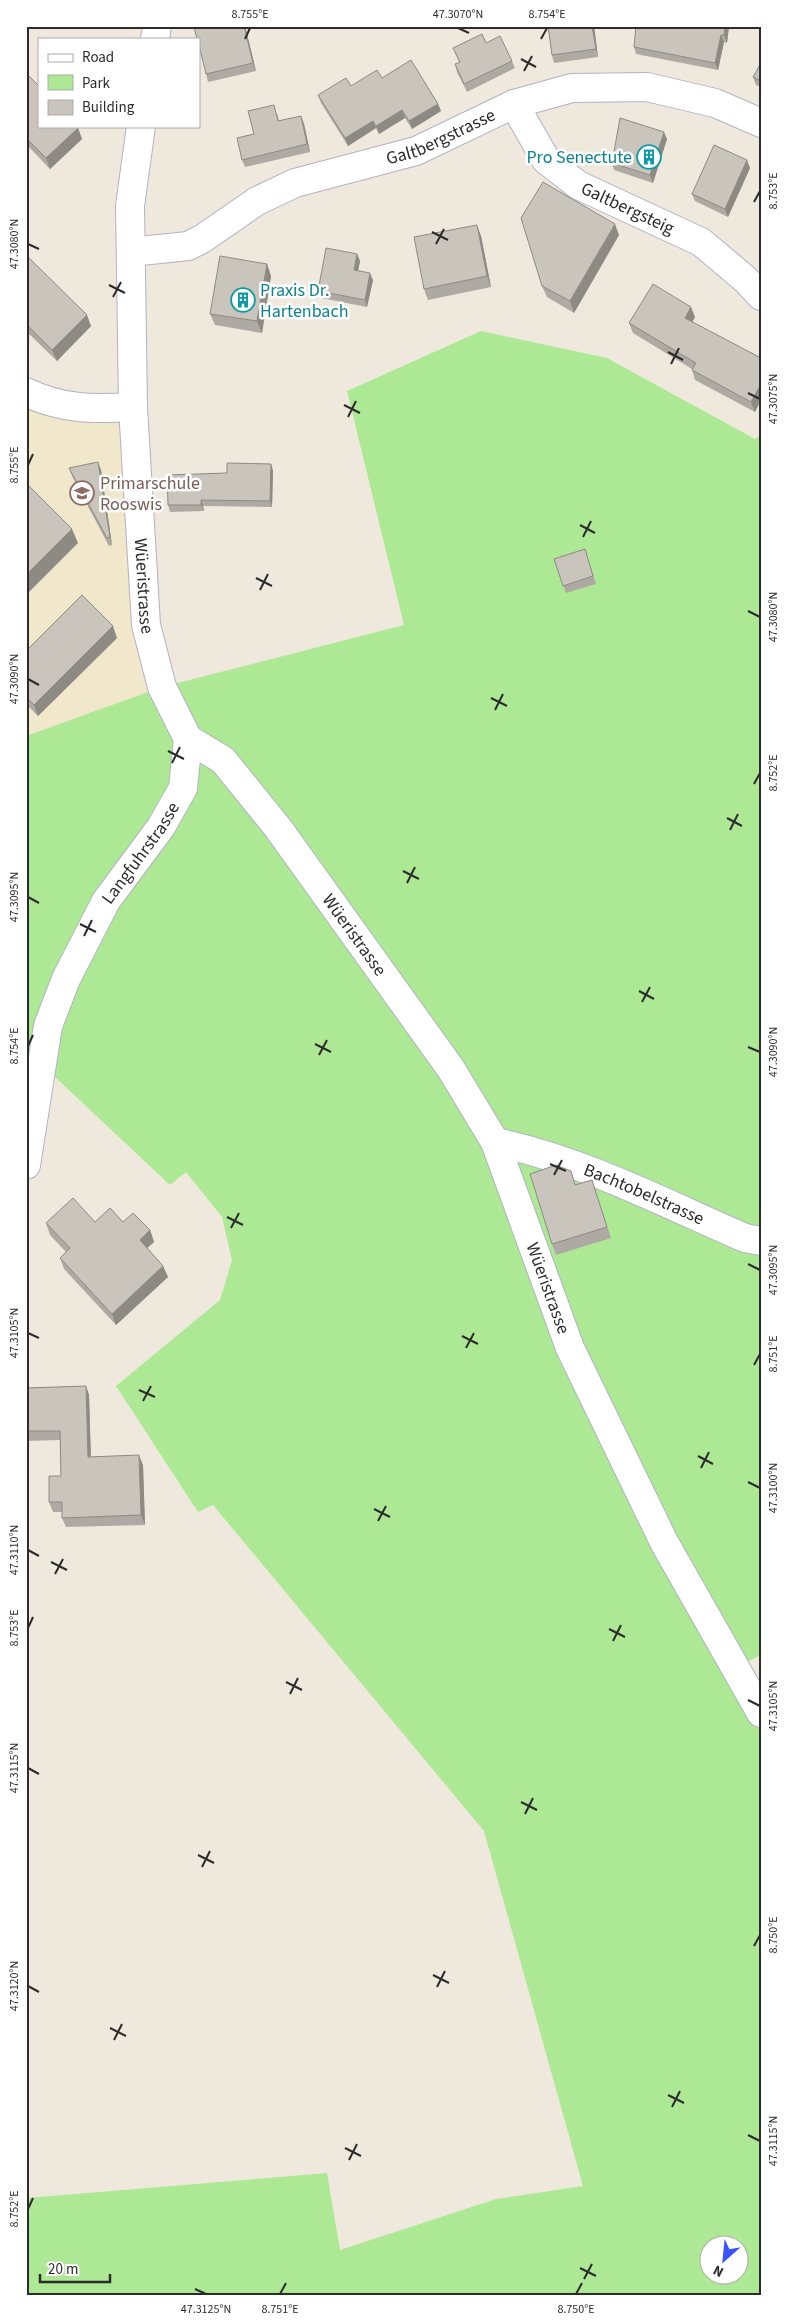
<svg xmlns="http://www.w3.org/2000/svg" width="787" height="2322" font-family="'Source Sans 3',sans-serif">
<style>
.education{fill:#f1e7cb}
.green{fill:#ade995;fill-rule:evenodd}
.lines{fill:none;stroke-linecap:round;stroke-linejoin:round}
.street-casing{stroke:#b1b3c1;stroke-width:30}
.secondary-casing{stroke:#b1b3c1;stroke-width:30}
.street{stroke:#fff;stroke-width:28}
.secondary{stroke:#fff;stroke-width:28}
.wall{fill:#aea9a2}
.shaded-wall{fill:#8d8a84}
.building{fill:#cac5bc;stroke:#8d8a84}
.ticks{fill:none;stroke:#2c2c2c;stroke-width:2}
.labels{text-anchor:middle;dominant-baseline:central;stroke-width:5;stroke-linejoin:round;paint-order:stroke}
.street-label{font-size:18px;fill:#2c2c2c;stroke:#fff}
.culture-label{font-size:18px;fill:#0d838f;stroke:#fff;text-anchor:end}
.education-label{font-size:18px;fill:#785e54;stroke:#fff;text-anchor:start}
.neatline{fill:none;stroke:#2c2c2c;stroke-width:2}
.ticks-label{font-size:12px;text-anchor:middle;fill:#2c2c2c}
</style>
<rect width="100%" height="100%" fill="#efe8dd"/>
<path class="education" d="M26 392 133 407 162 687 26 736Z"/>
<path class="green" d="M481 331 607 358 755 439 761 435V1655L737 1667 761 1713V2296H26V2198L327 2173 340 2250 496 2199 583 2186 484 1831 213 1505 198 1512 116 1386 220 1300 232 1260 222 1217 186 1172 170 1185 55 1077 41 1073 26 1165V736L162 687 404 625 347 391ZM710 2244H740V2274H710Z"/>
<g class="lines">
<g class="street-casing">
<g id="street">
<path id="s1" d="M514 104 546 160 578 185 701 242 745 279 761 296"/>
<path id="s2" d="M131 252 188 246 202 239 257 201 295 183 416 151 514 104 572 88 647 87 715 103 761 123"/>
<path d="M26 392C62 410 95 409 133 407"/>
<path id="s3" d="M495 1142C582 1160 664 1203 745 1238L761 1241"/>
<path id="s4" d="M26 1165 48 1026 66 979 106 901 161 827 183 788 188 739"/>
</g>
</g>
<g class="secondary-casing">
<g id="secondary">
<path d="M155 39 157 26"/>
<path id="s5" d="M141 126 130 206 133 407 146 625 162 687 188 739 223 760 278 828 451 1069 495 1142 570 1348 664 1542 761 1713"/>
</g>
</g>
<use href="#street" class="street"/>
<use href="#secondary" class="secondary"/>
</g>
<path class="wall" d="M199 26H245L256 71 208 82 206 74Z
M548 26H594L598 57 554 63 552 55Z
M636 26H729L727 43 724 42 718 70 636 54 634 47Z
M486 43 512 61 515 68 467 92 457 72 455 64 459 62 453 48Z
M761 63V87L756 85 753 77Z
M26 73 78 128 82 139 50 169 26 144Z
M382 78 438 104 441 111 412 129 405 118 379 134 376 128 348 146 321 103 318 95Z
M277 113 279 121 301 116 304 124 310 152 245 167 242 160Z
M667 139 653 183 614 170 612 163Z
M750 168 728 217 695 201 692 194Z
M619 235 574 313 547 297 542 286Z
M481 236 491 287 428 300 424 289Z
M357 254 360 261 358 270 373 280 367 307 321 298 318 291Z
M26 255 91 326 57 361 26 331Z
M267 264 271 276 262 333 215 325 210 314Z
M695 317 692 322 761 358 755 412 695 380 692 370V369L633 333 629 323Z
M271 464 273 471 272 507 203 506 204 511 170 512 168 505 227 473Z
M69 468 101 470 112 545 109 546 72 476Z
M585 549 596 584 566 593 554 559Z
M117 638 38 716 26 704V651Z
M592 1180 611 1238 556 1255 552 1244 576 1185Z
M95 1222H123L150 1230 154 1242 147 1248 163 1266 168 1277 116 1325 64 1269 60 1258 66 1252 50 1235 46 1223Z
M86 1386 89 1395 91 1457 143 1465 145 1525 66 1527 62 1518V1512H53L49 1502 61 1476 60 1440 26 1441V1388Z"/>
<path class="shaded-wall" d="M244 26H245L256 71 253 63Z
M592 26H594L598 57 596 49Z
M725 26H729L727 43 724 35Z
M721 35 724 42 718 70 715 63Z
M438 104 441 111 412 129 409 121Z
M402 110 405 118 379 134 376 126Z
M301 116 304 124 310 152 307 144Z
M373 121 376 128 348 146 345 138Z
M78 128 82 139 50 169 46 158Z
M664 132 667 139 653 183 650 175Z
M747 160 750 168 728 217 725 209Z
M615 224 619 235 574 313 570 301Z
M477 225 481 236 491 287 487 276Z
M357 254 360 261 357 277 354 270Z
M267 264 271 276 262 333 257 321Z
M370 273 373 280 367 307 365 300Z
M691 307 695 317 689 328 685 318Z
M87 315 91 326 57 361 52 350Z
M761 384V400L755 412 751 402Z
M98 462 101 470 112 545 110 537Z
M271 464 273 471 272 507 270 501Z
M201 500 203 506 204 511 201 505Z
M72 529 78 543 26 595V575Z
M113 626 117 638 38 716 34 705Z
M150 1230 154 1242 144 1251 140 1240Z
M163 1266 168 1277 116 1325 112 1314Z
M86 1386 89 1395 91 1466 88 1457Z
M139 1455 143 1465 145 1525 141 1515Z"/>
<path class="building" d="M199 26H244L253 63 206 74 199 45V39H197L194 27Z
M548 26H592L596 49 552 55Z
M636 26H725L724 35H721L715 63 634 47Z
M482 34 486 43 500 36 512 61 464 84 455 64 460 62 453 48Z
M411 60 438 104 409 121 402 110 376 126 373 121 345 138 318 95 346 78 351 86 377 70 382 78Z
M761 63V81L753 77Z
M26 73 39 86V126H76L78 128 46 158 26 138Z
M274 105 278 121 301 116 307 144 242 160 237 138 254 134 248 111Z
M620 118 664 132 650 175 612 163Z
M714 145 747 160 725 209 692 194Z
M543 182 615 224 570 301 542 286 521 218Z
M477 225 487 276 424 289 414 237Z
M326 248 357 254 354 270 370 273 365 300 318 291Z
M26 255 87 315 52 350 26 324Z
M220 256 267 264 257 321 210 314Z
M653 284 691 307 685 318 761 358V384L751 402 692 370 696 363 629 323Z
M98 462 110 537 107 538 69 468Z
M227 463 271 464 270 501 201 500V505H168L167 475 227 473Z
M26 483 72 529 26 575Z
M585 549 593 576 563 586 554 559Z
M82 595 113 626 34 705 26 697V651Z
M556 1165 571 1171 575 1185 592 1180 607 1227 552 1244 530 1174Z
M73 1198 95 1222 110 1208 123 1222 133 1213 150 1230 140 1240 163 1266 112 1314 60 1258 70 1248 46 1223Z
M86 1386 88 1457 139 1455 141 1515 62 1518V1502H49V1476H61L60 1431H26V1388Z"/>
<path class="ticks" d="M458 28 469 33M245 39 250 28M541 39 547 28M521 59 536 67M524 71 532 56M754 202 760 191M432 232 448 240M28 244 39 249M436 244 444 229M109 285 125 293M113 297 121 282M668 352 683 360M671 364 679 348M748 393 760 399M344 405 360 413M348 417 356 401M28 465 33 454M580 525 595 533M583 537 591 521M256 578 272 586M260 590 268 574M748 611 760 617M28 679 39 685M491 698 507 706M495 710 503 694M168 751 184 759M172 763 180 747M754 784 760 773M727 818 742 826M730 830 738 814M403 871 419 879M407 883 415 867M28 897 39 903M80 924 96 932M84 936 92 920M639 991 654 999M642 1002 650 987M315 1044 331 1052M28 1046 33 1035M748 1047 760 1052M319 1055 327 1040M550 1164 566 1171M554 1175 562 1160M227 1217 243 1225M231 1228 239 1213M748 1264 760 1270M28 1333 39 1338M462 1336 478 1344M466 1348 474 1333M754 1365 760 1354M139 1390 155 1397M143 1401 151 1386M698 1456 713 1464M701 1468 709 1452M748 1482 760 1488M374 1509 390 1517M378 1521 386 1506M28 1550 39 1556M51 1562 67 1570M55 1574 63 1559M28 1628 33 1617M609 1629 625 1637M613 1641 621 1625M286 1682 302 1690M290 1694 298 1678M748 1700 760 1706M28 1768 39 1774M521 1802 537 1810M525 1814 533 1798M198 1855 214 1863M202 1867 210 1851M754 1946 760 1935M433 1975 449 1983M28 1986 39 1992M437 1987 445 1971M110 2028 126 2036M114 2040 122 2024M668 2095 684 2103M672 2107 680 2091M748 2135 760 2141M345 2148 361 2156M349 2160 357 2144M28 2209 33 2198M580 2268 596 2276M584 2279 592 2264M195 2289 206 2294M280 2294 286 2283M576 2294 582 2283"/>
<defs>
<g id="building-ring" transform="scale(1.25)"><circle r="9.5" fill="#fff" stroke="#0f9aa8" stroke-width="1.5"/><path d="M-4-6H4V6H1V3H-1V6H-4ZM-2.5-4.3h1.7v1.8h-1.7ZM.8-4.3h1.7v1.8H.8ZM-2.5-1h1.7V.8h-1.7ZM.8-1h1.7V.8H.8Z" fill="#0f9aa8"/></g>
<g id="school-ring" transform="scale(1.25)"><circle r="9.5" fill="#fff" stroke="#8d6e63" stroke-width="1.5"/><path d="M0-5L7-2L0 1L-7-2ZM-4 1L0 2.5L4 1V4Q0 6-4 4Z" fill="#8d6e63"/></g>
</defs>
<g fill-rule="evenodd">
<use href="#building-ring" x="649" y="157"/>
<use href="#building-ring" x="243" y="300"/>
<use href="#school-ring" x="82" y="493"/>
</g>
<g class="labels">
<g class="street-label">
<text stroke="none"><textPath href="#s2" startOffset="335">Galtbergstrasse</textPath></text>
<text stroke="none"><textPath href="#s1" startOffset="160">Galtbergsteig</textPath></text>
<text stroke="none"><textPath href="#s5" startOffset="461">Wüeristrasse</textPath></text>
<text stroke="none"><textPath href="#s4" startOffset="338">Langfuhrstrasse</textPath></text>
<text stroke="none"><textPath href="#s5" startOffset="882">Wüeristrasse</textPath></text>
<text stroke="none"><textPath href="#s3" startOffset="158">Bachtobelstrasse</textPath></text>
<text stroke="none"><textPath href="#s5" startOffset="1288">Wüeristrasse</textPath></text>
</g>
<g class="culture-label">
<text x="632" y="157">Pro Senectute</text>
<text x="260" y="290" text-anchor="start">Praxis Dr.<tspan x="260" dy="21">Hartenbach</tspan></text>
</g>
<g class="education-label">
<text x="100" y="483">Primarschule<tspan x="100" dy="21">Rooswis</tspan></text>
</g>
</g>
<rect width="787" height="2322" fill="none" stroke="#ffffff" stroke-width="55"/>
<rect x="38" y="38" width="162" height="90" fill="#ffffff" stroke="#ababab"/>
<rect x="48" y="54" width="25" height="8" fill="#ffffff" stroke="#ababab"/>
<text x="82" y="62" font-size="15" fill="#2c2c2c">Road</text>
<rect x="48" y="75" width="25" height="15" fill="#ade995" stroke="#ababab"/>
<text x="82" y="88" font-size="15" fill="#2c2c2c">Park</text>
<rect x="48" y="100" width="25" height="15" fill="#cac5bc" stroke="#ababab"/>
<text x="82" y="112" font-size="15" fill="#2c2c2c">Building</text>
<g transform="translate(724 2260) rotate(207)"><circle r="24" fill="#ffffff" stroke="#ababab"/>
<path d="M0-4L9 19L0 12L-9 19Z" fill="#3a52ff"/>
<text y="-8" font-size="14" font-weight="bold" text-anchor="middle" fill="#2c2c2c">N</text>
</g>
<path d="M40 2274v8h70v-8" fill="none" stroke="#2c2c2c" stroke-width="2.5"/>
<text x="48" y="2274" font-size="15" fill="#2c2c2c" stroke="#ffffff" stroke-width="4" paint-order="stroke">20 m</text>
<rect x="28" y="28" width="732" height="2266" class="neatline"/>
<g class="ticks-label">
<text x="250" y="18">8.755°E</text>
<text x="458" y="18">47.3070°N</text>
<text x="547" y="18">8.754°E</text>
<text transform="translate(773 191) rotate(-90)" y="4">8.753°E</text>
<text transform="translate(14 244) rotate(-90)" y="4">47.3080°N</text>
<text transform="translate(773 399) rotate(-90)" y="4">47.3075°N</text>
<text transform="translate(14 465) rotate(-90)" y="4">8.755°E</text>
<text transform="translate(773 617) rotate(-90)" y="4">47.3080°N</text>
<text transform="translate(14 679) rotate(-90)" y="4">47.3090°N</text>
<text transform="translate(773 773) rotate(-90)" y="4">8.752°E</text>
<text transform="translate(14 897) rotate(-90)" y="4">47.3095°N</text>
<text transform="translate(14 1046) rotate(-90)" y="4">8.754°E</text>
<text transform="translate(773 1052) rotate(-90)" y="4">47.3090°N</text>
<text transform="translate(773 1270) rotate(-90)" y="4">47.3095°N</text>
<text transform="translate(14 1333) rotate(-90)" y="4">47.3105°N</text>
<text transform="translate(773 1354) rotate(-90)" y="4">8.751°E</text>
<text transform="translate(773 1488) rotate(-90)" y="4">47.3100°N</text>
<text transform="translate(14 1550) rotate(-90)" y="4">47.3110°N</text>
<text transform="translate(14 1628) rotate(-90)" y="4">8.753°E</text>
<text transform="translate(773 1706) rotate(-90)" y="4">47.3105°N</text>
<text transform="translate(14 1768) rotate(-90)" y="4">47.3115°N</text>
<text transform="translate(773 1935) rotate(-90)" y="4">8.750°E</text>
<text transform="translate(14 1986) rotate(-90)" y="4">47.3120°N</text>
<text transform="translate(773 2141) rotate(-90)" y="4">47.3115°N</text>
<text transform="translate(14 2209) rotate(-90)" y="4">8.752°E</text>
<text x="206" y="2313">47.3125°N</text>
<text x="280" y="2313">8.751°E</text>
<text x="576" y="2313">8.750°E</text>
</g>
</svg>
